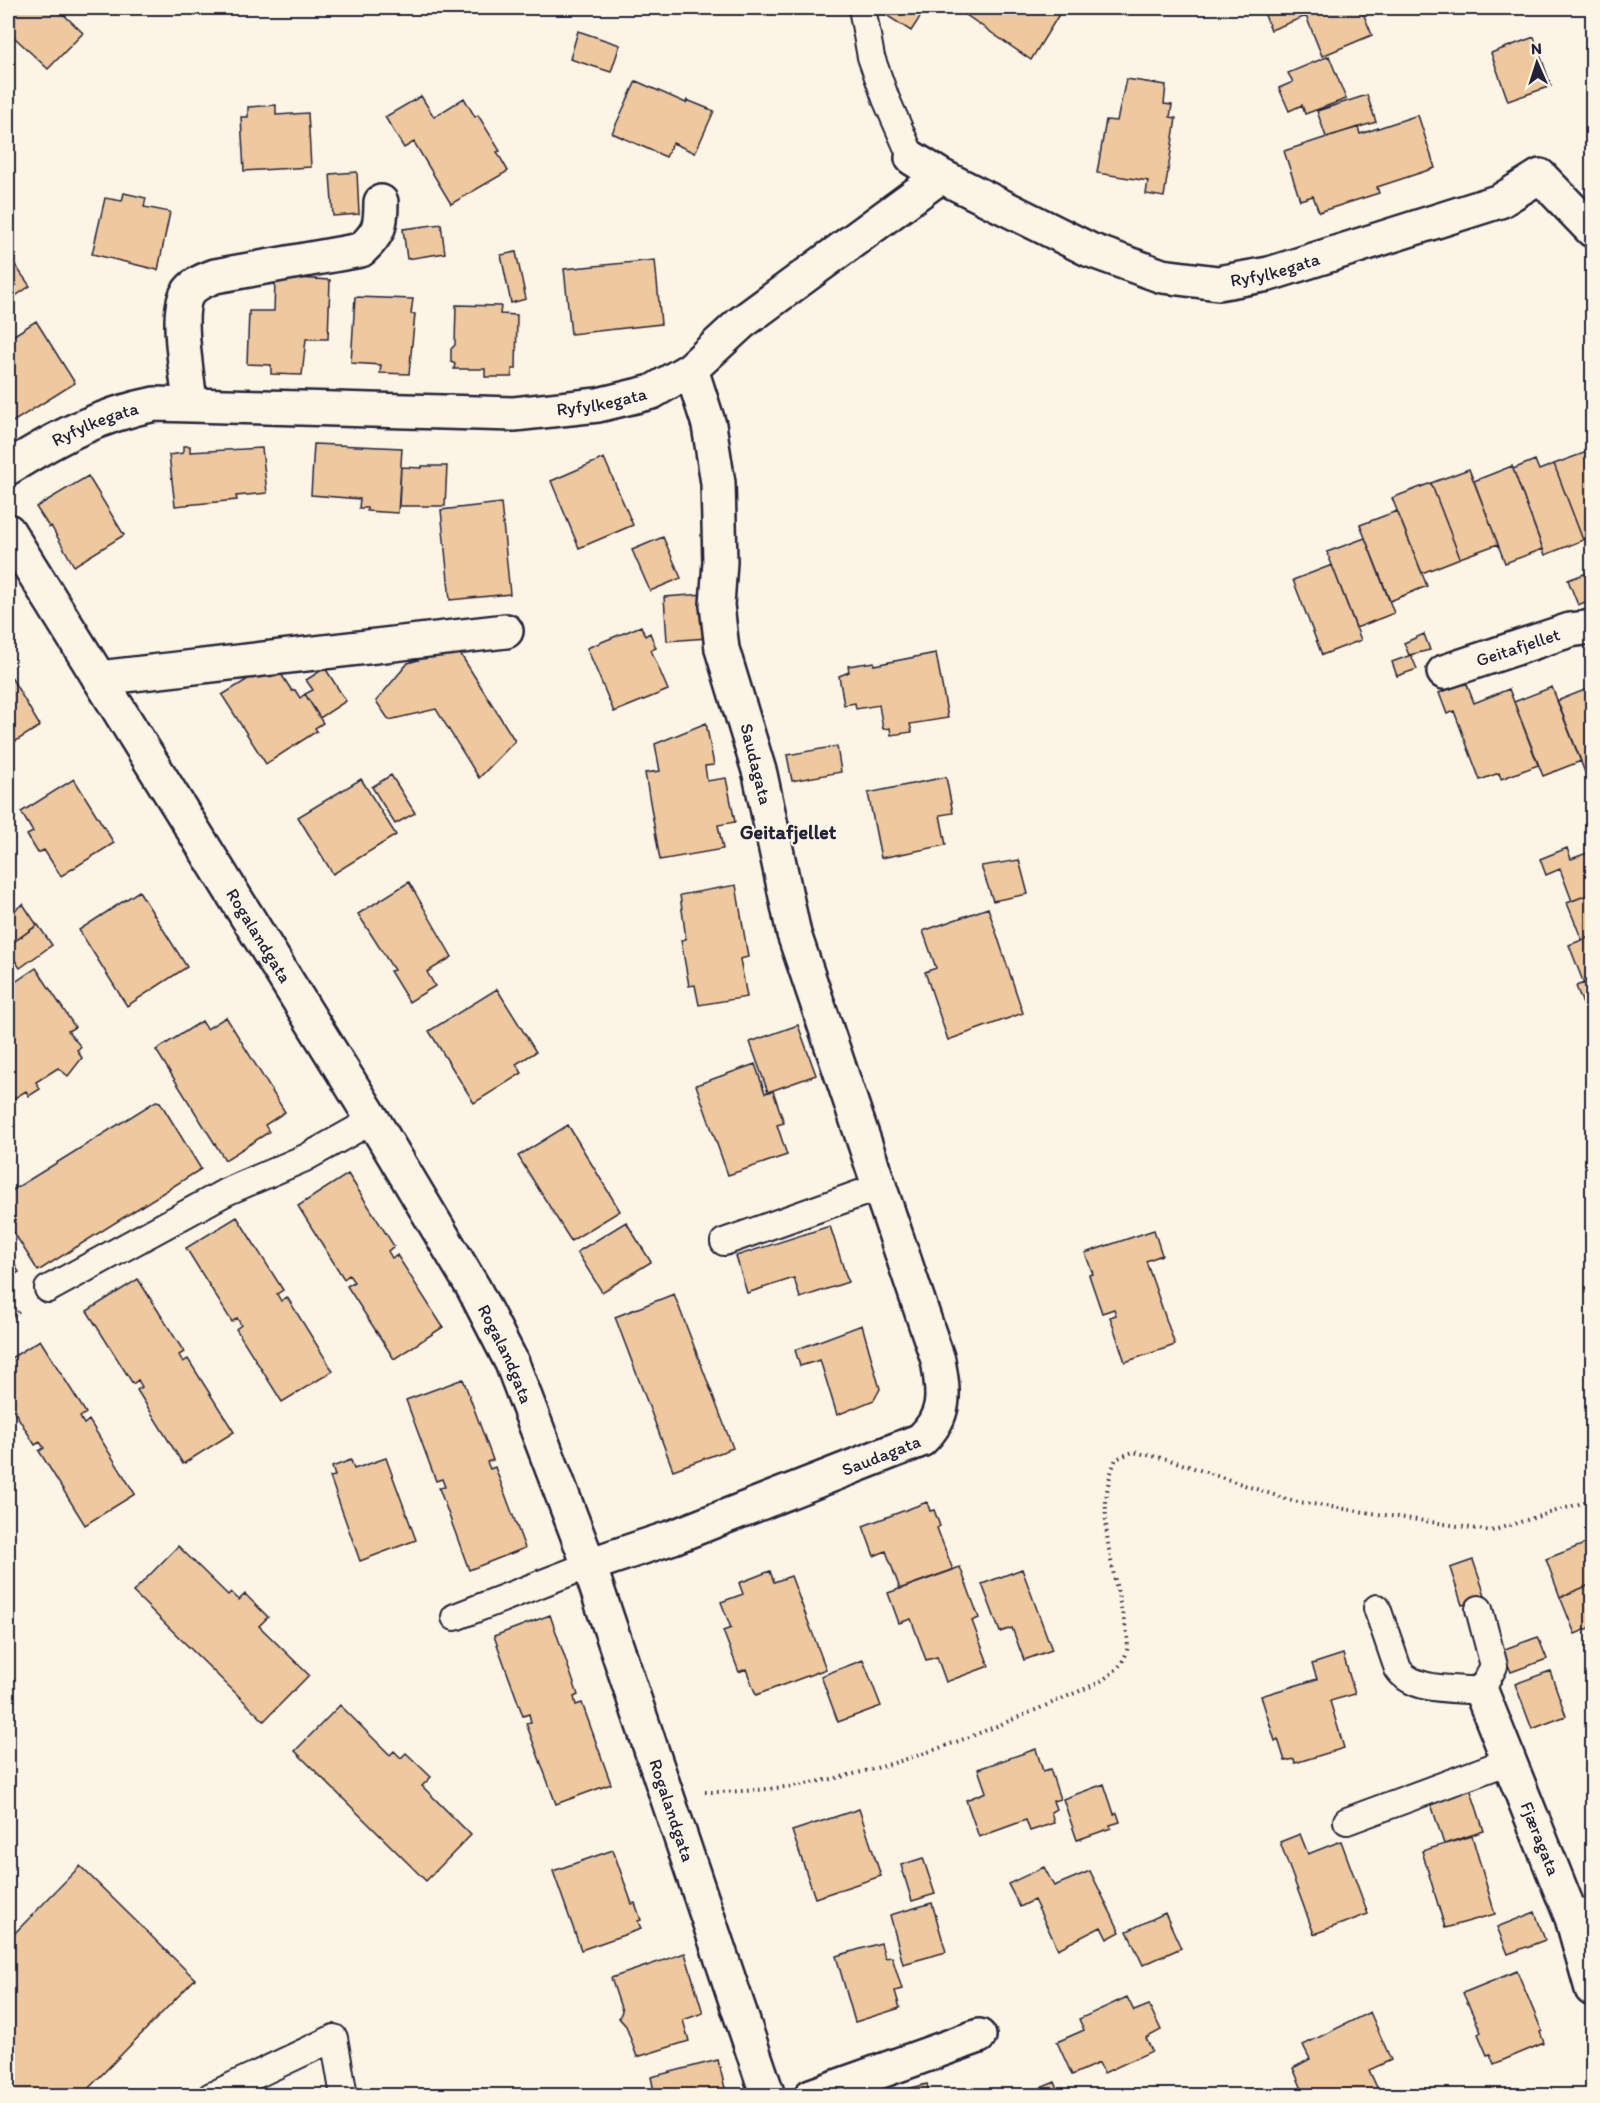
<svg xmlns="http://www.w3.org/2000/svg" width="1600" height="2103" font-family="Itim,sans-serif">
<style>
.building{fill:#eec89e;stroke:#22223b;stroke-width:1.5}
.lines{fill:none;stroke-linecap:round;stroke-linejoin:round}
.lane-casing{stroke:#22223b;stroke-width:30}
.street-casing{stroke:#22223b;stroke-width:38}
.secondary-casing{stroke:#22223b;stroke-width:38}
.path{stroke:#22223b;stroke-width:4;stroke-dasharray:1.5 4.5;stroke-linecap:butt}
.lane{stroke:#fcf5e5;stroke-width:26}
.street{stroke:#fcf5e5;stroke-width:33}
.secondary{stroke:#fcf5e5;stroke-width:33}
.labels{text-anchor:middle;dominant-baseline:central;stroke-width:4.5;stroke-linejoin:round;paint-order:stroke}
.street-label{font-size:18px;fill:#22223b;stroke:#fcf5e5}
.neighbourhood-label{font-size:20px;font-weight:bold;fill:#22223b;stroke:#fcf5e5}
</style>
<rect width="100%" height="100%" fill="#fcf5e5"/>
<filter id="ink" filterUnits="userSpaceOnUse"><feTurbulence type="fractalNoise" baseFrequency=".0167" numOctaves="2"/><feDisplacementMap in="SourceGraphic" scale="12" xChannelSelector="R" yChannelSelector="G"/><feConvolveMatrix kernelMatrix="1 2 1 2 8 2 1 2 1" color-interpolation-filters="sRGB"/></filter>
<g filter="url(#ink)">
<path class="building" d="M8 8H57L83 33 48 69 14 37 8 43Z
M700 8H726L725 13Z
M886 8H926L911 31 883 13Z
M956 8H1063L1031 60Z
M1262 8H1361L1372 35 1322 56 1306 16 1271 30Z
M578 31 620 45 611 72 570 59Z
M1534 37 1551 86 1508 101 1491 53Z
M1329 56 1346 99 1305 114 1302 105 1289 111 1279 88 1293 82 1288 73Z
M1126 79 1166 85 1164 104 1172 105 1170 117 1176 118 1164 197 1146 194 1148 181 1097 173 1106 120 1117 121Z
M636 81 686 103 687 100 714 111 695 153 673 143 666 157 612 133Z
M1367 95 1376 122 1326 137 1317 111Z
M421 96 434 117 464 98 475 117 478 115 500 151 497 152 508 171 451 204 414 142 404 148 385 117Z
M276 105V115L308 113 311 167 244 171 241 117H248V107Z
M1418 115 1435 168 1377 187 1379 193 1319 212 1313 196 1300 200 1284 151 1358 127 1360 134Z
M357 172 359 214 333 216 330 174Z
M124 193 146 198 144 207 170 212 158 270 92 254 105 198 122 201Z
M441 224 445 253 407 259 403 229Z
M516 252 526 299 511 303 501 255Z
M8 255 30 286 8 301Z
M655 260 661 324 571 334 564 269Z
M296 278 330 280 328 339H306L302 375 271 374V365L247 364 249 311H274L275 282Z
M355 297 413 299 411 314H415L409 374 380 373 381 365 351 363Z
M456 305 501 306 500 314 517 315 516 369H512V377H485V369H454L455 364 451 362V349L455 345Z
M36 321 75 383 8 425V339Z
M314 444 402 448 398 513 367 511V508H359L360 499 311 495Z
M183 446H190V452L262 448 267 493 236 496 237 500 175 506 169 455 183 453Z
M1592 450V536L1583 540 1554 464Z
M604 458 633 525 579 548 551 481Z
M1535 460 1539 470 1554 464 1583 540 1545 555 1513 469Z
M422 466H447L445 506H399L401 467 422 468Z
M1512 466 1543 549 1505 563 1474 481Z
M1469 469 1498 544 1460 558 1431 483Z
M88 476 124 535 74 566 51 526 49 527 36 507Z
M1431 483 1460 558 1422 573 1392 498Z
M501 503 510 594 450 600 441 510Z
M1397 511 1427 586 1390 601 1360 525Z
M663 537 681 578 650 591 632 550Z
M1365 538 1394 613 1356 628 1327 552Z
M1332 565 1361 640 1322 655 1293 580Z
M1592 571V599L1578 605 1568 580Z
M704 594 707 638 667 641 664 597Z
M1592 599V615L1591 616 1585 602Z
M641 626 645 636 650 633 656 648 651 650 668 690 614 712 587 648Z
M1424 634 1430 650 1409 655 1404 643Z
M451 650H458L515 741 479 778 436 709 389 720 376 701 408 663Z
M936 653 948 718 910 724 912 732 891 735 890 728 883 729 879 705 856 709 855 703 844 705 839 676 849 672 848 666 874 662V665Z
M1411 655 1417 669 1397 676 1392 662Z
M274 663 292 691 295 690 300 698 305 694 323 723 315 728 317 731 266 764 222 695Z
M325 668 346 701 320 718 305 694 313 690 306 680Z
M8 672 40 726 8 746Z
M1466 682 1474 703 1509 689 1538 765 1501 779 1499 773 1480 780 1454 711 1447 714 1439 693Z
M1552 687 1581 761 1543 776 1514 702Z
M1592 687V772L1586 775 1557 701Z
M706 723 714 765 705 766 707 781 726 778 735 822 718 825 723 849 660 860 645 773 660 771 655 744Z
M837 746 841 772 792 781 787 755Z
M391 775 415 813 395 824 372 787Z
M946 777 953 813 940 815 946 845 881 858 868 793Z
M74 779 114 843 61 876 44 850 38 853 27 835 33 832 21 812Z
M361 779 396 835 333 874 298 817Z
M1567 848 1571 859 1592 851V893L1572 901 1560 869 1546 875 1540 859Z
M1019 860 1028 894 993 901 981 866Z
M409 882 452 957 427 972 435 986 409 1002 390 971 394 970 358 914Z
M736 885 748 957 740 959 747 997 699 1005 695 985 689 986 681 940 686 939 680 895Z
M139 891 187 967 127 1006 79 930Z
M1592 893V936L1582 940 1567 903Z
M23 904 37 925 8 946V915Z
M988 908 1023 1013 948 1040 925 972 936 968 923 931Z
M38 925 52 945 20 968 8 950V946Z
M1592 936V980L1584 984 1569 945Z
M36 968 75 1027 68 1031 81 1047 77 1050 82 1058 68 1076 58 1068 36 1082 40 1089 29 1096 26 1091 13 1099 8 1091V987Z
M1592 980V1024L1591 1025 1576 986Z
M497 989 536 1052 516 1064 522 1073 474 1103 429 1031Z
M226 1017 285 1112 265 1125 269 1132 225 1160 156 1050 202 1021 207 1029Z
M798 1025 816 1075 768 1092 750 1042Z
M755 1064 765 1093 773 1091 784 1123 777 1125 787 1155 728 1175 696 1085Z
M156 1101 160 1102 201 1169 38 1271 8 1223V1193Z
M568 1125 620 1211 571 1241 518 1156Z
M348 1174 394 1246 388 1251 392 1258 397 1255 443 1327 394 1359 347 1286 354 1282 349 1275 344 1279 298 1206Z
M237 1217 283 1290 277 1294 281 1301 287 1297 333 1371 282 1402 236 1329 241 1325 237 1318 232 1322 186 1248Z
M626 1222 651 1262 602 1292 577 1252Z
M830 1226 848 1282 800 1298 794 1278 747 1293 736 1256Z
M1154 1230 1162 1255 1146 1261 1175 1345 1125 1362 1110 1317 1116 1315 1114 1309 1102 1313 1089 1275 1093 1274 1085 1253Z
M8 1254 19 1272 8 1279Z
M138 1279 184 1352 179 1355 183 1362 188 1359 234 1432 183 1464 137 1390 142 1387 138 1380 133 1384 87 1311Z
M674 1294 733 1448 673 1470 615 1317Z
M862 1325 880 1389 874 1400 837 1415 820 1360 800 1366 795 1350Z
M40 1340 86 1413 80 1417 84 1424 89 1420 135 1494 85 1525 39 1451 44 1448 40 1442 35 1445 8 1401V1360Z
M463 1379 493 1460 487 1462 490 1469 495 1467 525 1548 469 1570 439 1488 445 1487 442 1479 436 1481 406 1400Z
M386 1458 416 1540 360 1561 330 1477 335 1476 332 1467 351 1460 354 1469Z
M927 1502 930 1511 934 1510 940 1526 937 1528 953 1570 900 1589 886 1551 874 1556 863 1526Z
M1592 1541V1584L1560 1597 1546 1559Z
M178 1546 228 1595 231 1592 239 1600 245 1594 268 1617 259 1626 309 1675 264 1721 133 1592Z
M1473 1560 1486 1598 1462 1605 1450 1568Z
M960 1567 979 1618 972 1621 989 1666 946 1682 937 1657 926 1660 911 1619 899 1623 888 1593Z
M1022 1569 1052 1650 1024 1660 1012 1628 1000 1632 982 1584Z
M770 1571 774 1582 791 1576 826 1669 756 1695 746 1669 739 1672 723 1631 731 1628 721 1602 743 1594 739 1583Z
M1592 1584V1627L1575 1634 1560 1597Z
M550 1615 578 1695 574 1697 576 1705 582 1703 611 1784 556 1804 526 1723 531 1722 529 1714 523 1716 494 1636Z
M1538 1637 1547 1659 1511 1672 1502 1650Z
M1343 1654 1355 1694 1330 1701 1344 1748 1295 1763 1294 1759 1285 1761 1278 1739 1275 1741 1261 1696 1317 1679 1312 1664Z
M863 1660 881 1706 838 1722 821 1676Z
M1550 1671 1566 1716 1532 1729 1515 1684Z
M340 1705 390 1755 394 1751 401 1758 406 1753 431 1777 422 1786 471 1835 426 1881 295 1751Z
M1036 1749 1043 1771 1050 1769 1060 1799 1053 1801 1056 1809 1051 1812 1054 1823 1030 1831 1026 1820 979 1837 966 1800 986 1792 978 1769Z
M1104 1784 1114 1814 1117 1813 1120 1822 1110 1825 1111 1828 1077 1840 1063 1799Z
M1470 1788 1484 1831 1444 1844 1430 1801Z
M859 1809 881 1876 815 1898 792 1831Z
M1300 1834 1308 1854 1341 1841 1368 1914 1314 1934 1280 1842Z
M1472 1836 1495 1914 1445 1928 1422 1851Z
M613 1850 632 1904 635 1903 641 1920 638 1921 641 1929 581 1950 553 1871Z
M923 1858 935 1894 912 1901 901 1865Z
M80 1866 195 1979 81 2096H8V1940Z
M1044 1867 1054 1886 1090 1871 1120 1932 1107 1939 1101 1927 1058 1949 1034 1900 1020 1907 1008 1884Z
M932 1903 946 1952 903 1964 890 1915Z
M1535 1912 1545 1940 1508 1954 1497 1927Z
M1165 1913 1181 1948 1143 1965 1127 1931Z
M881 1943 885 1958 892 1957 902 1989 895 1991 900 2008 855 2022 836 1956Z
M685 1953 703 2013 683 2020 689 2041 637 2057 626 2026 619 2018 622 2011 611 1978Z
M1517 1971 1542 2031 1540 2032 1544 2043 1494 2064 1490 2054 1487 2055 1478 2034 1481 2032 1463 1993Z
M1127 1997 1134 2011 1149 2005 1161 2030 1146 2038 1152 2051 1104 2073 1099 2063 1072 2075 1057 2042 1084 2030 1079 2019Z
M1370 2012 1391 2060 1369 2070 1381 2096H1305L1293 2068 1310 2059 1303 2045Z
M718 2060 727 2096H655L651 2077Z
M1055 2082 1061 2096H1021Z
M927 2084 930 2096H880Z"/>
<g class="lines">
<g class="lane-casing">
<path id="lane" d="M862 8 871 57 886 99 912 158
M724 1242 879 1187
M48 1289 226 1192 305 1158 373 1120
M1377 1608 1398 1669C1413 1692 1455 1688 1481 1691L1494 1666 1479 1609
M455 1617 589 1565
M1347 1821 1509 1761
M1572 1918 1592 1910
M211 2096 334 2038 344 2096"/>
</g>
<g class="street-casing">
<g id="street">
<path id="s1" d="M912 158 941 176 1090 250 1162 276 1218 283 1269 274 1500 201 1540 176 1592 230"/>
<path d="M190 403C188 378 175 315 187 294 193 284 205 280 215 276L361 250C379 233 381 227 381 202"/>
<path id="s2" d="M8 468C56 438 99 415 155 404L514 414 598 405 652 392 691 369 741 323 941 176"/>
<path id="s3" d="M1444 672 1570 630 1592 627"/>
<path d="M99 678 506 631"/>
<path id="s4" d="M589 1565 673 1537 921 1440C947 1415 944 1394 938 1360L794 934 760 774 722 649 717 605 720 562 718 483 709 425 691 369"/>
<path id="s5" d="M1481 1691 1572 1918 1592 1989"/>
<path d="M811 2096 979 2036"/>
</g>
</g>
<g class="secondary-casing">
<g id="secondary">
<path id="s6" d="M8 531 373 1120 474 1289 512 1363 589 1565 768 2096"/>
</g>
</g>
<path class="path" d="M8 1320 21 1310
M705 1792C849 1793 969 1739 1098 1683 1110 1675 1121 1668 1126 1654 1131 1640 1124 1622 1121 1608 1111 1559 1095 1508 1116 1459L1133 1452 1167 1459 1292 1501 1491 1531 1592 1500"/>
<use href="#lane" class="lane"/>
<use href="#street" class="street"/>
<use href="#secondary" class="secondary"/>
</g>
</g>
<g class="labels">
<g class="street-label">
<text stroke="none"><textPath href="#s1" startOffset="392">Ryfylkegata</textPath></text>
<text stroke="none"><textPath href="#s2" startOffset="609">Ryfylkegata</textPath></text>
<text stroke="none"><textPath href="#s2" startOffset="98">Ryfylkegata</textPath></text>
<text stroke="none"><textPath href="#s3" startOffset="78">Geitafjellet</textPath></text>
<text transform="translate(756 764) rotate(76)">Saudagata</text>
<text stroke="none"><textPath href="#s6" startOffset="476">Rogalandgata</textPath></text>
<text stroke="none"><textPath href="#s6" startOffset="962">Rogalandgata</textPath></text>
<text stroke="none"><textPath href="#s4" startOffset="312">Saudagata</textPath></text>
<text stroke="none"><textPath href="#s6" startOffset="1448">Rogalandgata</textPath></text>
<text stroke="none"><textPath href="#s5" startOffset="159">Fjæragata</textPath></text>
</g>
<g class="neighbourhood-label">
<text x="788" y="832">Geitafjellet</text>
</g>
</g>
<rect width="1600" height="2103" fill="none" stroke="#fcf5e5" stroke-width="30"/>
<rect x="15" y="15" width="1570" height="2073" fill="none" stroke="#22223b" stroke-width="2" filter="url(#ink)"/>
<g transform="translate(1537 63) rotate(357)" stroke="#fcf5e5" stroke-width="4.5" paint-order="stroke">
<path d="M0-4.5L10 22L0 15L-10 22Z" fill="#22223b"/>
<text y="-9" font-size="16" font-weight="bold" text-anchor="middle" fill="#22223b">N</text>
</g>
</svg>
